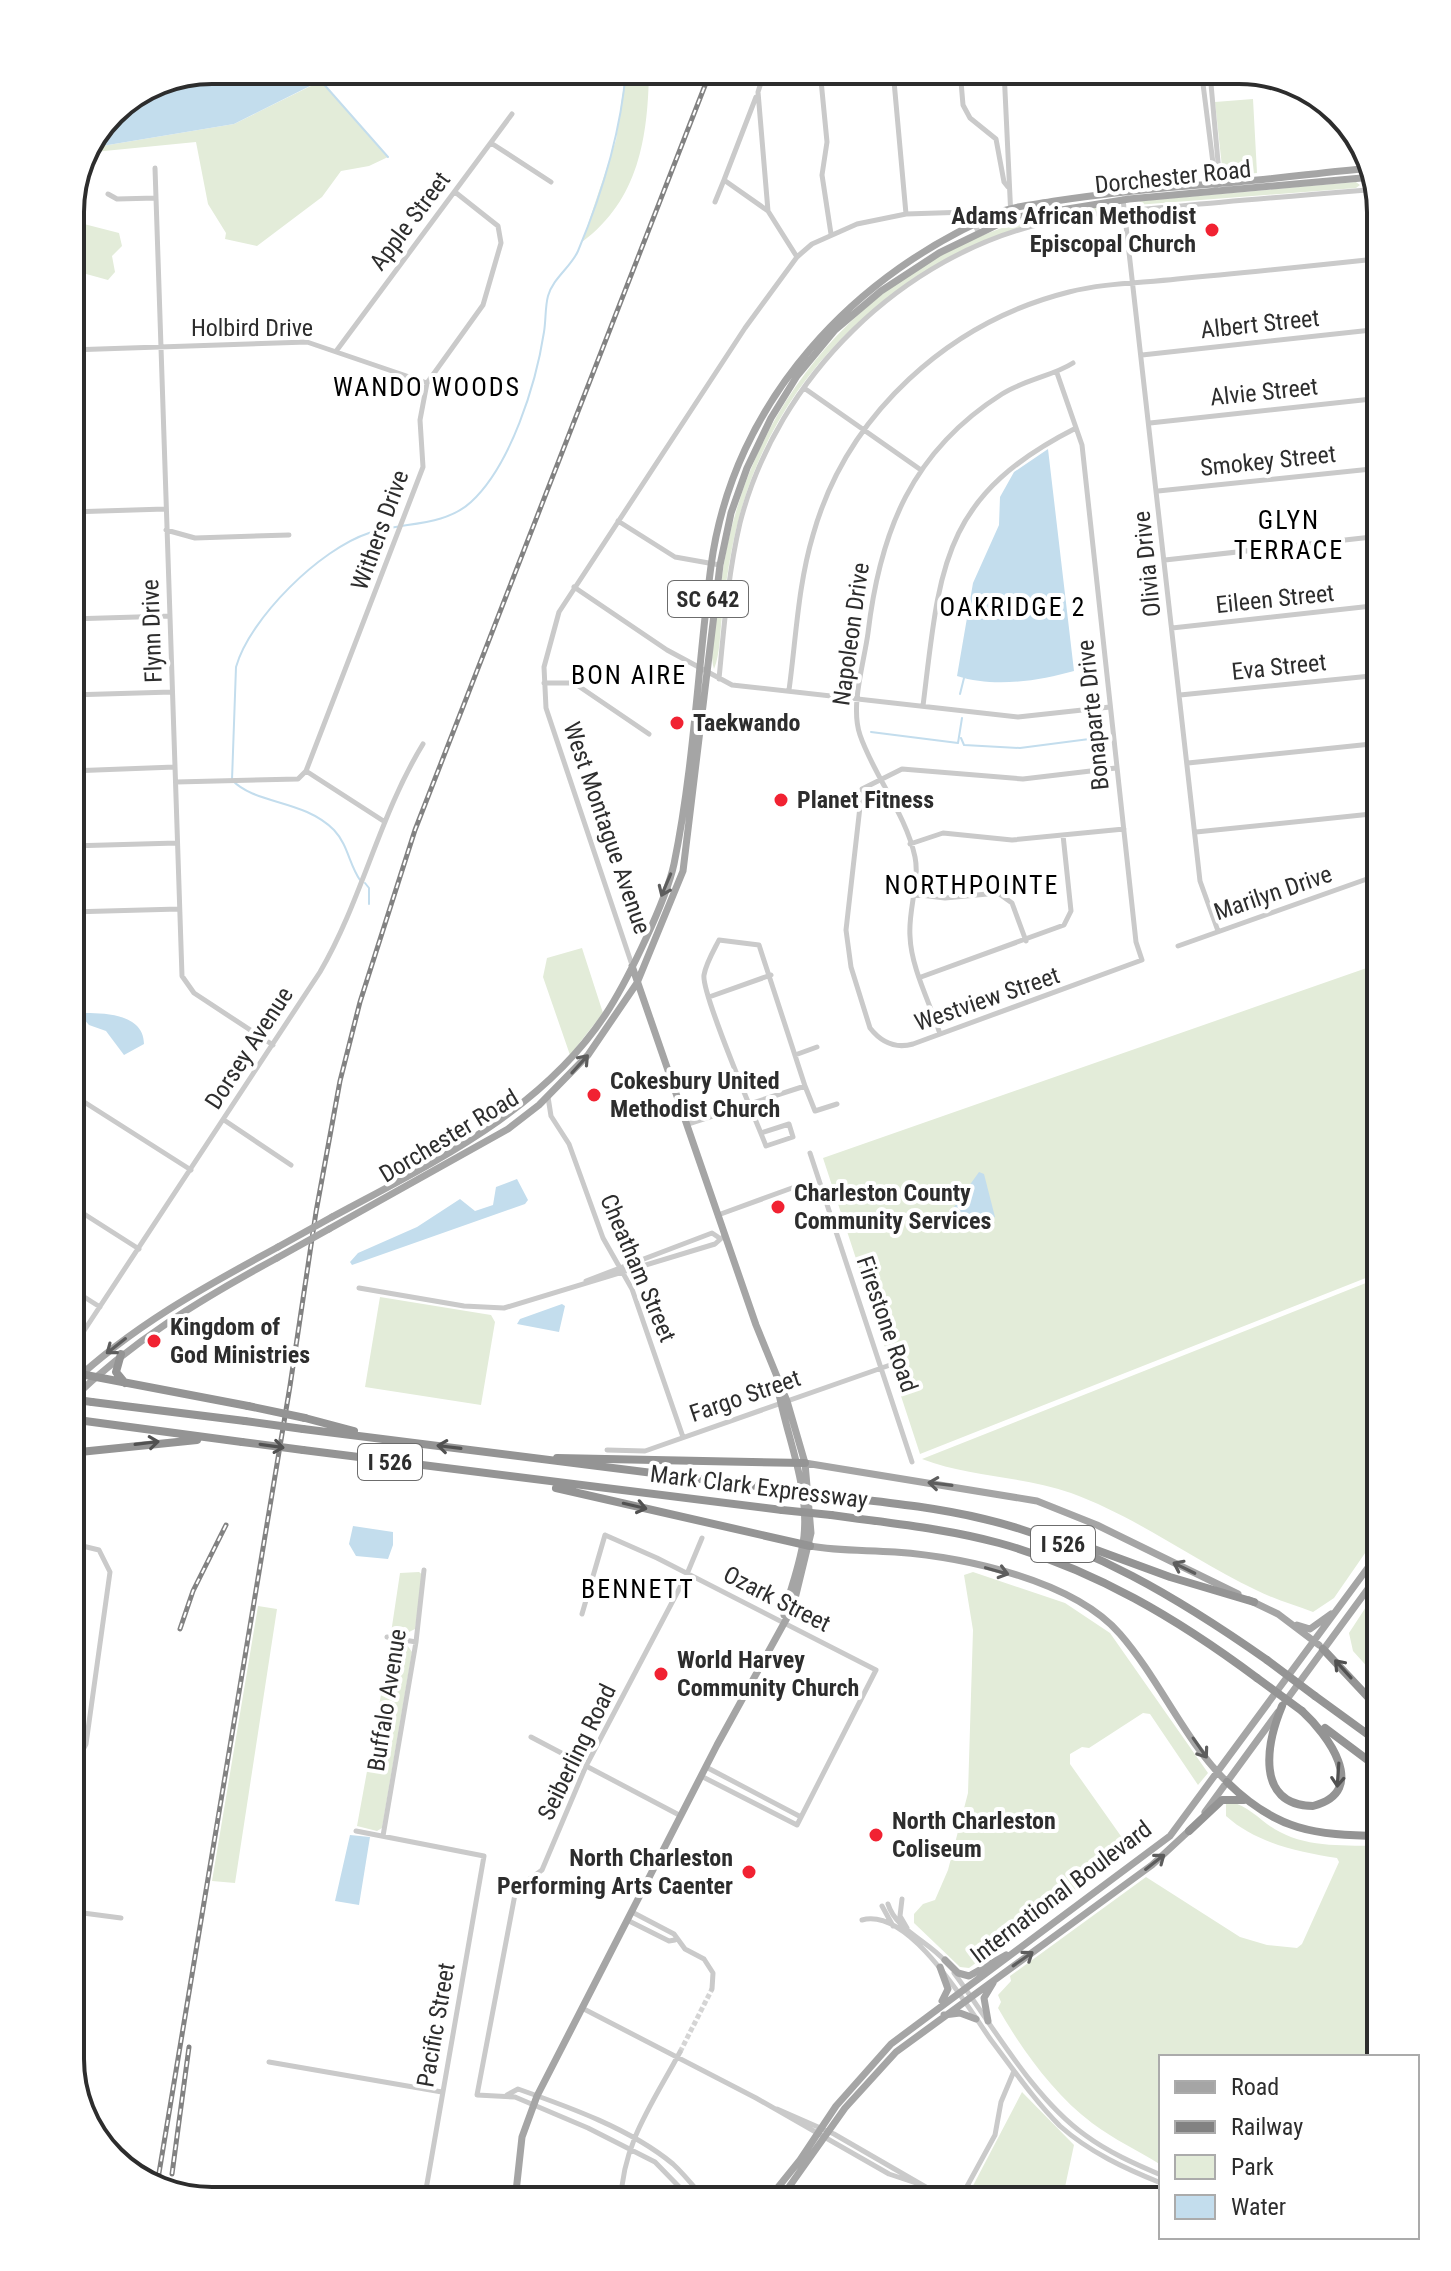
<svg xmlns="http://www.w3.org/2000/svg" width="1451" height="2271" font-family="'Roboto Condensed',sans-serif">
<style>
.green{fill:#e3ecd9}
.water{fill:#c3dded}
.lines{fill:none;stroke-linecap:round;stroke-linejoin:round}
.stream{stroke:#c3dded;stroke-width:2}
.minor-tunnel{stroke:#d5d5d5;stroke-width:5;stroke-dasharray:5 2.5;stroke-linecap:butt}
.minor{stroke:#cacaca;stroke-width:5}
.major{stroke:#a5a5a5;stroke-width:7}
.highway{stroke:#949494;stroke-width:8}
.rail-casing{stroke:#828282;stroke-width:5}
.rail{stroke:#fff;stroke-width:2;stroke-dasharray:6;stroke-linecap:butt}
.major-bridge{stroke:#a5a5a5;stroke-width:7}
.highway-bridge{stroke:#949494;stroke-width:8}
.oneway{stroke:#5d5d5d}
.oneway2{stroke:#515151}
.poi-dot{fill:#f12232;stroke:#fff;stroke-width:3}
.labels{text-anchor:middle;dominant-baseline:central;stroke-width:8;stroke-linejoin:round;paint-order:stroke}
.shield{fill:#fff;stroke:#6c6c6c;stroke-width:2}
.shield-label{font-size:22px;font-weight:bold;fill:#2d2d2d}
.street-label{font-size:24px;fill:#2d2d2d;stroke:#fff}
.poi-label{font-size:24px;font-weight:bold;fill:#2d2d2d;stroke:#fff;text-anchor:start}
.neighbourhood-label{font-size:26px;letter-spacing:2px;fill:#000;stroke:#fff}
.rim{fill:none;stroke:#2d2d2d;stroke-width:4}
</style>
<rect width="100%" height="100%" fill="#fff"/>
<path class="green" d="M626 70H649C648 137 639 200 582 242L616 140Z
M321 81 388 157 369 166 341 171 322 197 257 246 225 239 226 233 208 204 196 142 94 152 96 147 234 124Z
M1253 99 1257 173 1223 176 1215 102Z
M1356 182 1360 185 1356 188 1136 205 1140 201Z
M72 200 82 211 84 224 119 233 122 246 112 256 115 272 108 280 79 272 78 245 70 243Z
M1115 205 1114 209C942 228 787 342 740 514 731 547 726 581 722 616 720 632 720 655 714 669 707 645 718 609 721 585 739 427 843 289 991 232 1030 217 1074 204 1115 205Z
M582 948 603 1013 570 1055 543 977 547 958Z
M1381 963V1272L920 1454 823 1158Z
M1381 1277V1530L1334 1598 1313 1612C1294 1605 1274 1599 1256 1590 1193 1560 1137 1517 1071 1493 1022 1476 969 1477 922 1459Z
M380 1297 491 1315 495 1322 481 1405 365 1387Z
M419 1572 423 1575 415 1629 405 1634 391 1633 400 1573Z
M973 1572 1065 1603 1110 1633 1208 1773 1198 1785 1150 1714 1143 1713 1089 1748 1082 1747 1070 1754V1764L1123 1839 1122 1855 969 1968 960 1967 914 1923V1914L923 1904 935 1900 948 1870 968 1793 973 1630 964 1575Z
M1381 1584V1682L1353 1651 1349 1633Z
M258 1606 277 1609 235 1883 212 1881Z
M391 1640 405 1642 412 1652 382 1828 377 1831 357 1826Z
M1231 1802C1250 1806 1263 1824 1280 1832 1310 1848 1347 1845 1381 1846V2057H1161V2165C1139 2151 1113 2139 1092 2123 1054 2094 1022 2050 998 2008L1001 2002 998 1995 1011 1981 1010 1976 1146 1877 1240 1937 1267 1945 1297 1948 1302 1944 1339 1862 1337 1858C1298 1852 1256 1843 1226 1816V1804Z
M1022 2092 1074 2145 1062 2201H965Z"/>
<path class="water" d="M212 70H342L234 124 96 147 112 111 158 81Z
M1048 449 1074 671C1038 681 994 688 957 676L973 583 999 525 1000 497 1014 472Z
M86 1013C107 1013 144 1015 144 1044L124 1055 106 1031 89 1025 82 1017Z
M979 1172 984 1174 995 1217 956 1233 950 1232 946 1226 949 1214Z
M517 1179 528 1200 525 1204 352 1265 350 1262 358 1253 417 1227 460 1199 475 1211 493 1205 496 1187Z
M562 1304 565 1306 559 1332 517 1324 520 1319Z
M353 1526 393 1532V1545L388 1559 356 1556 349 1544Z
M350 1835 370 1837 359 1905 335 1901Z"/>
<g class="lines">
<path class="stream" d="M321 81 388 157
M960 694 964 678
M871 732 958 743 962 718
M961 738 964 745 1020 748 1097 738
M360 880C349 864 348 845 334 830 303 799 256 805 232 780L236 667C250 618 320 549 369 533 402 522 444 527 471 502 511 465 536 384 544 332 546 320 545 307 548 296 553 278 571 267 578 251 602 194 621 131 626 70
M365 883 369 888V904"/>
<path class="minor-tunnel" d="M680 2052 712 1989"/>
<path class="minor" d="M765 70 758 92 768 211 797 257
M820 70 827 142 822 175 831 234
M893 70 906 214
M960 70 963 105 970 118 996 139 1004 182 1008 187
M1004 70 1011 218
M1044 70 1049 77 1064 82 1188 70
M1206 70 1211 84 1219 173 1216 177
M1207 79 1203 84 1216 187
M491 143 551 182
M155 168 182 976 194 993 273 1045
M1366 169 1381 309
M724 180 756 97
M108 194 117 199 156 198
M1123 199 1200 881 1218 931
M715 202 724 180 768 211
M70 350 307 342 427 383
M337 350 512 114
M1142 355 1381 329
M1057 373 1082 445 1136 942 1142 960 913 1044C895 1049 881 1042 870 1028L851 967 846 930 862 789 902 769 1023 779 1116 768
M804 388 921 470
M1150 423 1381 398
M1158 491 1381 468
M70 512 165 509
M618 521 675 557 720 565
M166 530 195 538 289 535
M1165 560 1381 536
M574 587 667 650 732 685 1018 717 1110 707
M70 619 170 616
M1172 628 1381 605
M719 679C724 627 728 574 740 523 777 378 902 254 1049 222 1092 212 1137 210 1181 206 1243 200 1305 195 1367 190
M544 683H574L649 734
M789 690C796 639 798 585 813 535 847 414 949 322 1069 292 1104 283 1142 283 1177 279 1244 273 1310 266 1376 259
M70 695 172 692
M1180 695 1381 675
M923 706C940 568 940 497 1076 428
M1188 763 1381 743
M70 771 175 767
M306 771 385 822
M176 782 298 779 306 771 423 467 420 420 427 383 483 305 501 243 498 226 455 192
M1196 832 1381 813
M910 844 943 833 1012 840 1124 829
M70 846 177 843
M912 894 945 898 998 893 1012 903 1026 941
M70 912 179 909
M1178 946 1381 874
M632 965 546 708 544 667 559 612 745 328 797 257 812 244 857 224 906 214 968 212 979 233
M921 977 1064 925 1071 911 1063 835
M709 997 771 975
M940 1034C930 1003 911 968 910 936 908 910 920 881 915 857 906 814 874 776 860 735 850 706 864 663 868 633 880 531 912 451 1002 394 1026 379 1053 376 1073 363
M795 1055 817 1047
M70 1093 191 1170
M548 1097 551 1116 569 1144 603 1238 632 1289 683 1437
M224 1120 291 1165
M688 1124 805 1086 815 1111 837 1104
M761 1133 789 1124 793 1137 766 1146C756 1120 701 993 704 975 706 963 714 950 719 940L759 945 805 1086
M810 1153 912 1462
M70 1205 139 1249
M718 1215 792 1188
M586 1281 712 1233 718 1237
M70 1288 100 1307
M359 1288 464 1306 504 1308 715 1244 725 1235
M70 1352 320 972C362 900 379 816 423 744
M607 1450 645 1451 893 1364
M582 1614 605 1535 657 1558 876 1670 797 1825 701 1776
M387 1637 416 1642
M531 1737 681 1816
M70 1765 79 1757 86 1744 110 1572 99 1550 70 1543
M706 1767 801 1817
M356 1831 484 1856 424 2201
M383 1836 416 1642 424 1570
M902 1899 900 1916 907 1928
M888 1904C896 1930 928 1941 945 1961
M882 1906 893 1926
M632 1912 674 1934 685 1949 704 1959 713 1973 712 1989
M627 1920 669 1941 675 1940
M862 1920C910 1907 968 2008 991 2040 1013 2069 1034 2100 1060 2126 1089 2152 1126 2169 1161 2183
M70 1932 71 1924 83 1913 121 1918
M954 1973C992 2024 1032 2097 1085 2135 1108 2152 1135 2164 1161 2175
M582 2008 756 2098 889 2174 916 2183
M269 2062 442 2092
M507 2095 518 2089C569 2107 631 2129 673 2164 685 2175 695 2188 706 2201
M777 2109 834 2134 950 2201
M621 2201C622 2144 654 2101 680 2052
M693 2201 655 2162 588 2128 515 2097 477 2095 516 1889 542 1870 586 1766 687 1574 702 1538
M959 2201 995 2135 1001 2102 1014 2071"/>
<path class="major" d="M332 1217C434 1162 545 1110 609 1009 629 977 666 901 674 864 694 767 698 665 711 566 733 401 855 271 1006 210 1021 205 1039 204 1055 201 1108 193 1159 188 1213 184 1265 180 1318 173 1371 168
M329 1229 508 1129 539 1105 588 1055 637 983 683 871 720 565 731 513 747 468 771 418 797 376 835 330 881 291 939 253 1011 218 1129 199 1373 177
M70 1385C131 1327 204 1287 278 1247
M778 1389C787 1438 809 1485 804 1536 801 1563 790 1589 784 1615
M70 1401C132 1341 201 1299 277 1258
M805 1463 1037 1501 1097 1525 1238 1594
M810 1546C838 1551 866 1550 895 1552 964 1557 1073 1580 1120 1634 1160 1680 1184 1740 1227 1782
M1249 1600 1278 1614 1319 1645
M1297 1625 1310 1629 1331 1614
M1285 1702 1381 1571
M1205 1812 1278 1712
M945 1960 958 1973 969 1976 1006 1955
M940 1967 948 1989 942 2001
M944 2015 960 2013 976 2019
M988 2021 984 1998 993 1983
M515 2201 522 2137 537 2096 717 1745 793 1607 811 1533 805 1463 787 1401 756 1325 632 966
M767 2201 800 2160 836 2106 891 2044 1170 1836 1381 1550
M779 2201 845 2108 896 2052 1152 1865 1192 1828"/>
<path class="highway" d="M121 1354 116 1372 125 1383
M70 1372 248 1406
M92 1402 245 1421
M305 1418 354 1431
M70 1419 242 1442
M303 1429 780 1489
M303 1450 782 1510
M70 1453 197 1440
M557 1458 805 1463
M556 1488 810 1546
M832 1496C883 1502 934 1507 984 1519 1089 1544 1180 1599 1267 1660
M831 1515C887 1523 944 1528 999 1543 1094 1569 1178 1619 1257 1678
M1061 1537 1170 1577 1254 1602
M1323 1649 1381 1711
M1315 1696 1381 1744
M1282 1706C1267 1742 1254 1805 1313 1806 1371 1791 1326 1733 1302 1711
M1325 1728 1381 1770
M1227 1782C1277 1831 1314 1835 1381 1836
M1189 1831 1222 1800H1244"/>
<g class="rail-casing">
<path id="rail" d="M180 1629 193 1591 226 1525
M172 2174 189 2047
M157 2185 290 1386 316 1212 340 1081 360 1002 415 830 711 70"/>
</g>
<use href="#rail" class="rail"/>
<path class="major-bridge" d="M278 1247 332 1217
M277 1258 329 1229"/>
<path class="highway-bridge" d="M70 1399 92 1402
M248 1406 305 1418
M245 1421 303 1429
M242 1442 303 1450
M780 1489 832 1496
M782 1510 831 1515
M1267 1660 1315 1696
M1257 1678 1302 1711"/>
</g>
<defs><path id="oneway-shaft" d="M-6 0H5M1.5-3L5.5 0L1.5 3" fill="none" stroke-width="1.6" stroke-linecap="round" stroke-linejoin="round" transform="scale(2)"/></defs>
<g class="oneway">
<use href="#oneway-shaft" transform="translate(666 885) rotate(113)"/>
<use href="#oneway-shaft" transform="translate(580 1064) rotate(-48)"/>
<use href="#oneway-shaft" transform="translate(116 1346) rotate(142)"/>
<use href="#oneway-shaft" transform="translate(940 1484) rotate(-173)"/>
<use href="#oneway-shaft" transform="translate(1184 1568) rotate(-154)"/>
<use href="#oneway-shaft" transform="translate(997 1571) rotate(16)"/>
<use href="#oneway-shaft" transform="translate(1200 1748) rotate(55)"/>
<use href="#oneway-shaft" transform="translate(1155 1862) rotate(-38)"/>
<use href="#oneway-shaft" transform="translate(1023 1959) rotate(-35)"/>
</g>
<g class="oneway2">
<use href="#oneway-shaft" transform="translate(147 1443) rotate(-7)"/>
<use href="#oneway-shaft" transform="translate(272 1446) rotate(8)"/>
<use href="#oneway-shaft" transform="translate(449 1447) rotate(-173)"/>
<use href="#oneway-shaft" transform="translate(635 1506) rotate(13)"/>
<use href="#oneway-shaft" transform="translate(1343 1669) rotate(-132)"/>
<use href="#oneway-shaft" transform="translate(1338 1775) rotate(94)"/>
</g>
<g class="poi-dot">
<circle cx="1212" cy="230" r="8"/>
<circle cx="677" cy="723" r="8"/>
<circle cx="781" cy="800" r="8"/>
<circle cx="594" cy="1095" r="8"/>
<circle cx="778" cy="1207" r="8"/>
<circle cx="154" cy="1341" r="8"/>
<circle cx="661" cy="1674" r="8"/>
<circle cx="876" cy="1835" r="8"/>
<circle cx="749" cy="1872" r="8"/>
</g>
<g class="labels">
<g class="shield">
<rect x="668" y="581" width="80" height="36" rx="6"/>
<rect x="358" y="1444" width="64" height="36" rx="6"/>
<rect x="1031" y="1526" width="64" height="36" rx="6"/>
</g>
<g class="shield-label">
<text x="708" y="599">SC 642</text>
<text x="390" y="1462">I 526</text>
<text x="1063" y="1544">I 526</text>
</g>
<g class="street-label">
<text transform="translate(1173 177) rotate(-6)">Dorchester Road</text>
<text transform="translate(410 221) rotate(-53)">Apple Street</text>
<text transform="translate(1260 324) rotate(-6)">Albert Street</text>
<text x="252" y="328">Holbird Drive</text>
<text transform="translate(1264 392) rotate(-6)">Alvie Street</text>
<text transform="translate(1268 461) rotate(-6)">Smokey Street</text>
<text transform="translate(380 530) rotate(-70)">Withers Drive</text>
<text transform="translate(1147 564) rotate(-96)">Olivia Drive</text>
<text transform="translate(1275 599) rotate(-6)">Eileen Street</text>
<text transform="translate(152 631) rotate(-92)">Flynn Drive</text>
<text transform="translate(851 634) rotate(-82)">Napoleon Drive</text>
<text transform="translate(1279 667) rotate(-6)">Eva Street</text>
<text transform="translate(1093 715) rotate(-96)">Bonaparte Drive</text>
<text transform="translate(607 828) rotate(71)">West Montague Avenue</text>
<text transform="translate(1273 893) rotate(-19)">Marilyn Drive</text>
<text transform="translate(987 999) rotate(-19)">Westview Street</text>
<text transform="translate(249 1048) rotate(-57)">Dorsey Avenue</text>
<text transform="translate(449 1136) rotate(-31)">Dorchester Road</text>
<text transform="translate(638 1268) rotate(67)">Cheatham Street</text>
<text transform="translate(887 1324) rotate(71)">Firestone Road</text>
<text transform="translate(745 1396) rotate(-19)">Fargo Street</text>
<text transform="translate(759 1487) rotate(7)">Mark Clark Expressway</text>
<text transform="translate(777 1599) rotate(27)">Ozark Street</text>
<text transform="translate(387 1700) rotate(-81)">Buffalo Avenue</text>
<text transform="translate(577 1752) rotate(-64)">Seiberling Road</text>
<text transform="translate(1061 1892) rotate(-37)">International Boulevard</text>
<text transform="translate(436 2025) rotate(-80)">Pacific Street</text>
</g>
<g class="poi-label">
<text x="1196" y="216" text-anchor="end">Adams African Methodist<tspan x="1196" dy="28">Episcopal Church</tspan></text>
<text x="693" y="723">Taekwando</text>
<text x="797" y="800">Planet Fitness</text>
<text x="610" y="1081">Cokesbury United<tspan x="610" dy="28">Methodist Church</tspan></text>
<text x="794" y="1193">Charleston County<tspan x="794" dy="28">Community Services</tspan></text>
<text x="170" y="1327">Kingdom of<tspan x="170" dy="28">God Ministries</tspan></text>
<text x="677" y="1660">World Harvey<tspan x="677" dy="28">Community Church</tspan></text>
<text x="892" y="1821">North Charleston<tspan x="892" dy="28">Coliseum</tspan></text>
<text x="733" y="1858" text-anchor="end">North Charleston<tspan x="733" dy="28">Performing Arts Caenter</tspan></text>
</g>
<g class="neighbourhood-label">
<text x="427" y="387">WANDO WOODS</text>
<text x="1289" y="520">GLYN<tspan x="1289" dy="30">TERRACE</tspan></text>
<text x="1013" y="607">OAKRIDGE 2</text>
<text x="629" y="675">BON AIRE</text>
<text x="972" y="885">NORTHPOINTE</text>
<text x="638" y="1589">BENNETT</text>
</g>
</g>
<path d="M0 0H1451V2271H0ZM212 84H1239A128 128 0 0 1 1367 212V2059A128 128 0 0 1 1239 2187H212A128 128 0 0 1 84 2059V212A128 128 0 0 1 212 84Z" fill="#fff" fill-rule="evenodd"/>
<path class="rim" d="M212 84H1239A128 128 0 0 1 1367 212V2059A128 128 0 0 1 1239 2187H212A128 128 0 0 1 84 2059V212A128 128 0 0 1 212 84Z"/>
<rect x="1159" y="2055" width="260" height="184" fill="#ffffff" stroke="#ababab" stroke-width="2"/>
<rect x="1175" y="2081" width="40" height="12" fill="#a5a5a5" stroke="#ababab" stroke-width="2"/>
<text x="1231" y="2095" font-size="24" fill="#2d2d2d">Road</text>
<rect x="1175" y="2121" width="40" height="12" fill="#828282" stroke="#ababab" stroke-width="2"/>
<text x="1231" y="2135" font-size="24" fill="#2d2d2d">Railway</text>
<rect x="1175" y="2155" width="40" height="24" fill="#e3ecd9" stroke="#ababab" stroke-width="2"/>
<text x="1231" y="2175" font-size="24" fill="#2d2d2d">Park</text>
<rect x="1175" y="2195" width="40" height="24" fill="#c3dded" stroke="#ababab" stroke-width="2"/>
<text x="1231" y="2215" font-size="24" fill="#2d2d2d">Water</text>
</svg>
